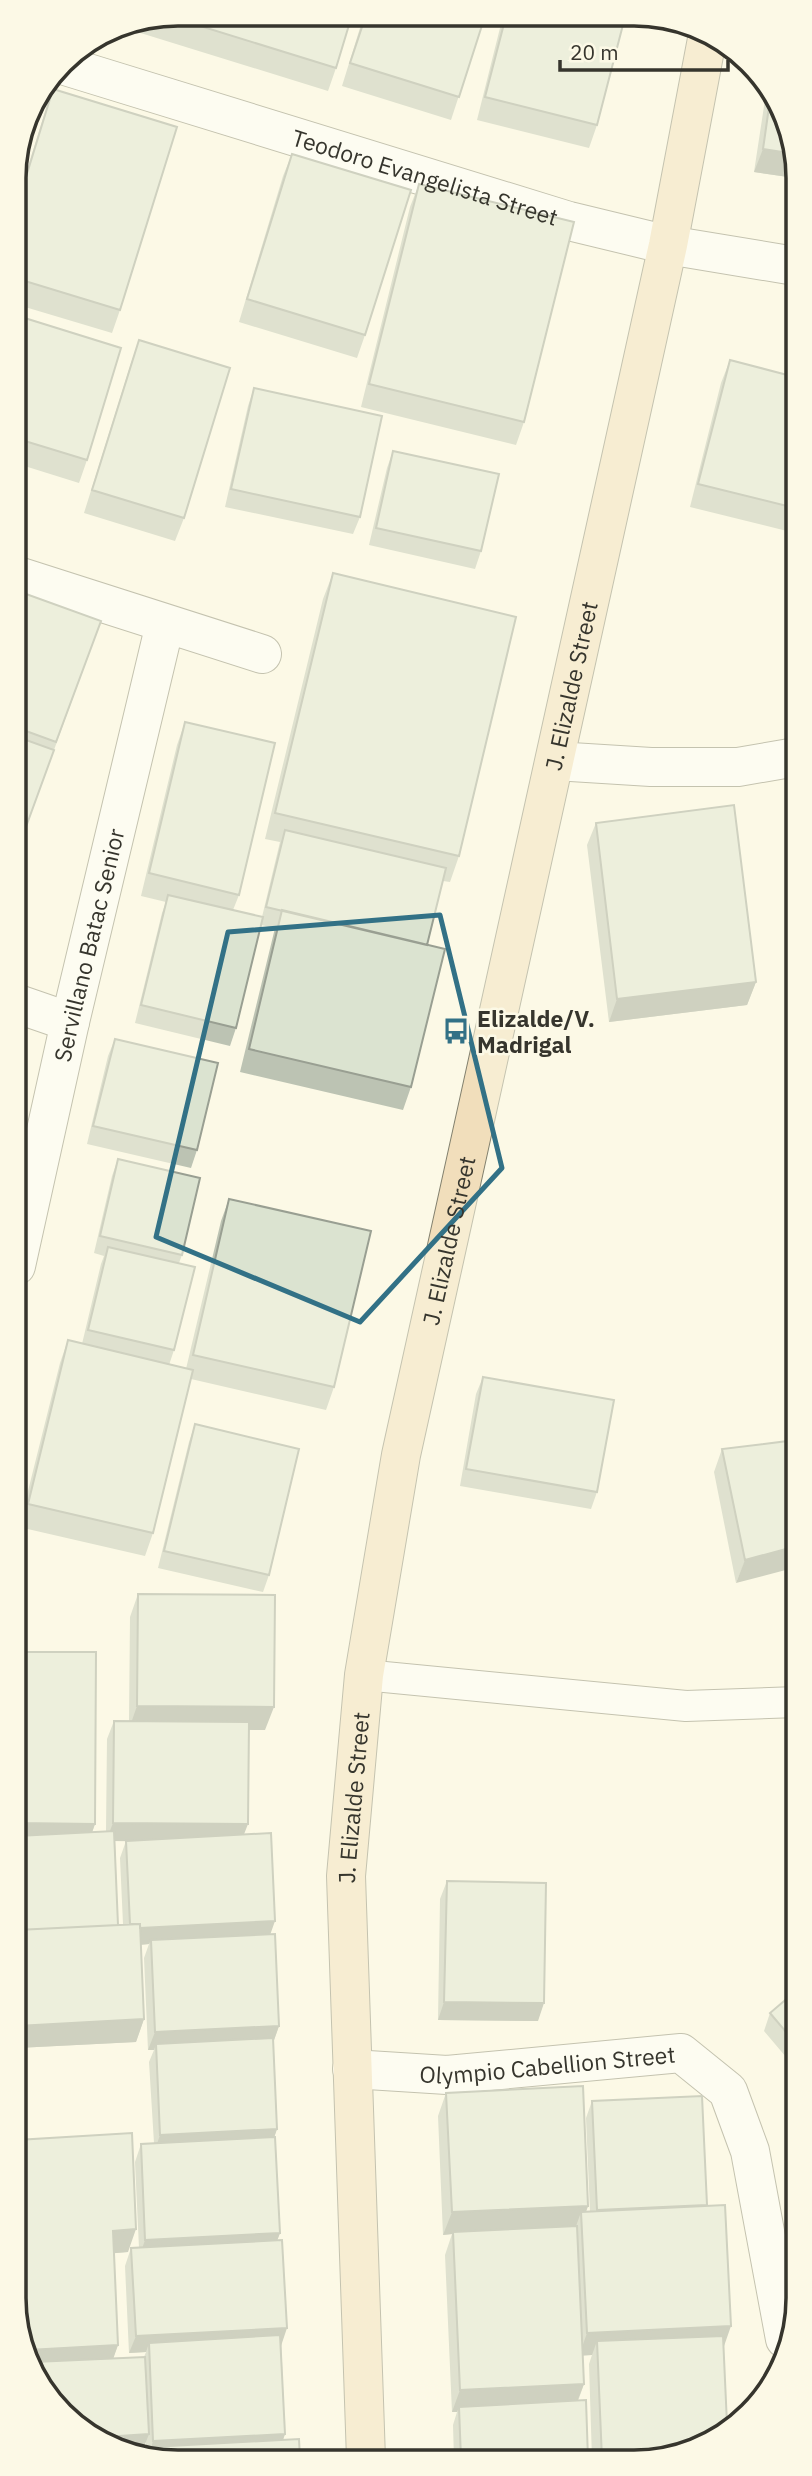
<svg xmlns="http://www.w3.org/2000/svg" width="812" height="2476" font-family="'IBM Plex Sans',sans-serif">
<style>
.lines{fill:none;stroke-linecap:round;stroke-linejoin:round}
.lane-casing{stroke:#82806e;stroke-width:32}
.street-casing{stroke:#82806e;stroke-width:40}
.secondary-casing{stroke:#82806e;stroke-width:40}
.lane{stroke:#fff;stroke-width:30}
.street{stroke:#fff;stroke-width:38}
.secondary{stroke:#f1debb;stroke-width:38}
.wall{fill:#bcc3b3;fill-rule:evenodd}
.shaded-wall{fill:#999f92}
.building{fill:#dbe3d0;stroke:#999f92;stroke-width:2}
.marked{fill:none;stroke:#327186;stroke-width:5;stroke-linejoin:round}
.labels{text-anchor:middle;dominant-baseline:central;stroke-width:5;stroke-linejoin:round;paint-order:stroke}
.street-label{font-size:23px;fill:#36352d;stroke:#fcf9e6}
.poi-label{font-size:23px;font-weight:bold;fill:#36352d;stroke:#fcf9e6;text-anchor:start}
.rim{fill:none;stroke:#36352d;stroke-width:3.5}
</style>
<rect width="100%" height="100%" fill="#fcf9e6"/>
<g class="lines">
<g class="lane-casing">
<path id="lane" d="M364 1675 686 1706 797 1702"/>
</g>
<g class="street-casing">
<g id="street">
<path id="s1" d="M62 65 569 221 668 245 795 266"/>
<path d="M15 575 262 654"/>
<path d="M555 761 651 767H738L796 757"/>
<path d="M15 1003 70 1022"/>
<path id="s2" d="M16 1266 70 1022 165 624"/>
<path id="s3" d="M352 2069 447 2075 681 2053 728 2091 750 2151 785 2339"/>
</g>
</g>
<g class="secondary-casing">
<g id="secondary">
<path id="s4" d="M366 2459 346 1876 364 1675 401 1455 668 245 707 39"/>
</g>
</g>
<use href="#lane" class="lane"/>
<use href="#street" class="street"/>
<use href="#secondary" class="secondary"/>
</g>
<path class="wall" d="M178 14 336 68 328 91 118 26Z
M364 15 485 16 451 120 342 86Z
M503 16 625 17 597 125 589 148 477 120Z
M53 89 120 310 112 333 15 304 14 212 45 112Z
M766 93 795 146V178L754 172Z
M292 154 365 335 357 358 239 322 283 176Z
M419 184 524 422 516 445 361 407 410 207Z
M15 315 87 460 79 483 15 463Z
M139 340 184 518 175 541 84 513 131 363Z
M730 360 795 377V533L690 507 721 383Z
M254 388 360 517 353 534 225 507 248 406Z
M393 451 481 551 475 569 369 545 387 468Z
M333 573 459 856 450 882 443 881 427 945 411 1087 403 1110 240 1072 275 928 261 925 236 1028 230 1046 135 1023 162 913 166 902 141 896 177 745 185 722 239 895 233 910 262 917 280 842 265 839 323 599Z
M15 590 101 621 15 857Z
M596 823 756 982 747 1005 609 1022 587 845Z
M115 1039 197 1150 191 1168 87 1144 108 1056Z
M118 1159 182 1255 179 1263 174 1350 169 1365 186 1369 221 1221 229 1199 334 1387 326 1410 191 1379 153 1533 145 1556 19 1527 60 1363 68 1340 82 1344 101 1264 104 1256 94 1253 112 1176Z
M483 1377 597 1492 591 1509 460 1486 476 1394Z
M195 1424 269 1575 263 1592 158 1568 189 1442Z
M796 1440 736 1583 714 1472 722 1449Z
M138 1594 265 1730 249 1729 244 1835 270 1934 279 2026 273 2043 277 2129 274 2137 280 2233 277 2241 285 2434 283 2440 300 2459H146V2441L142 2452 17 2140 128 2252 114 2253 118 2345 113 2358 144 2357 146 2352 129 2353 125 2266 131 2248H139L135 2162 141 2144 154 2143 149 2062 154 2050H148L144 1958 149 1944 141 1945 144 2019 136 2042 17 2048 16 1652 95 1824 92 1832 106 1831 107 1739 114 1721H129L130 1617ZM115 1841H126L120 1858 123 1924 118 1925Z
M447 1881 538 2021 438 2020 440 1899Z
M797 1990V2070L764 2031 770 2013Z
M446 2093 588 2206 586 2212H590L586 2118 592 2101 706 2206 666 2459H592L589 2364 592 2355H582L584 2384 578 2401 588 2459H454L453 2425 457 2412H452L445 2255 452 2234 443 2235 438 2116Z"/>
<path class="shaded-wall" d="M763 149 795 154V178L754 172Z
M756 982 747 1005 609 1022 617 999Z
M797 1546V1567L736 1583 745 1560Z
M137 1706 274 1707 265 1730 129 1729Z
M17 1823 95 1824 87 1847 17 1846Z
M113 1823 248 1824 241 1842 106 1841Z
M275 1921 269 1938 151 1940 149 1944 124 1946 130 1928Z
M444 2002 544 2003 538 2021 438 2020Z
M144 2019 136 2042 17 2048V2026Z
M279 2026 273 2043 156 2044 154 2050H148L155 2032Z
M277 2129 271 2147 154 2153 160 2135Z
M707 2205 700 2222 591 2227 597 2210Z
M588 2206 582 2222 581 2212 575 2229 453 2232 452 2234 443 2235 452 2212Z
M136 2229 128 2252 105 2254 113 2231Z
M280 2233 273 2251 139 2258 145 2240Z
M731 2326 723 2349 597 2341 592 2355 579 2356 587 2333Z
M287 2328 281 2346 149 2343 146 2352 129 2353 136 2336Z
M118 2345 110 2368 39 2372 28 2350Z
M584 2384 575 2407H459L457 2412H452L460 2390Z
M149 2434 142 2452H134L104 2437Z
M285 2434 279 2451 151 2448 153 2441Z"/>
<path class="building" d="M178 14 352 15 336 68 168 16Z
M366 15 485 16 459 97 350 63Z
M506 16 625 17 597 125 485 97Z
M53 89 177 127 120 310 15 278 14 216Z
M770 100 795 146V154L763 149Z
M292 154 411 190 365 335 247 299Z
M419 184 574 222 524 422 369 384Z
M15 315 121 348 87 460 15 438Z
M139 340 230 368 184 518 92 490Z
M730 360 795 377V508L698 484Z
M254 388 382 416 360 517 231 489Z
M393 451 499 474 481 551 376 528Z
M333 573 516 617 459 856 275 813Z
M15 590 101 621 56 742 15 727Z
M185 722 275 743 239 895 149 873Z
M15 736 54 750 15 857Z
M734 805 756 982 617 999 596 823Z
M285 830 446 868 427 945 266 907Z
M168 895 263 917 236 1028 141 1005Z
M282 910 445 949 411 1087 249 1049Z
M115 1039 218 1063 197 1150 93 1126Z
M118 1159 200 1178 182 1255 100 1236Z
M229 1199 371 1231 334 1387 193 1355Z
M108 1247 195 1267 174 1350 88 1330Z
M68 1340 193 1370 153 1533 28 1504Z
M483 1377 614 1400 597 1492 466 1469Z
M195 1424 299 1449 269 1575 164 1551Z
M796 1440 797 1546 745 1560 722 1449Z
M138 1594 275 1595 274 1707 137 1706Z
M16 1652H96L95 1824 17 1823Z
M114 1721 249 1722 248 1824 113 1823Z
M114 1831 118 1925 17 1930V1836Z
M271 1833 275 1921 140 1928V1924H130L126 1841Z
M447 1881 546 1883 544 2003 444 2002Z
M140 1924 144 2019 17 2026V1930Z
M275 1934 279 2026 155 2032 151 1940Z
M797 1990V2045L770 2013Z
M273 2038 277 2129 160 2135 156 2044Z
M583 2086 588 2206 452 2212 446 2093Z
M702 2096 707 2205 597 2210 592 2101Z
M132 2133 136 2229 113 2231 118 2345 28 2350 17 2330V2140Z
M275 2137 280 2233 145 2240 141 2144Z
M725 2205 731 2326 587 2333 581 2212Z
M577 2226 584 2384 460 2390 453 2232Z
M282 2240 287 2328 136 2336 131 2248Z
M280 2335 285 2434 153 2441 149 2343Z
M723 2336 727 2424 666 2459H602L597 2341Z
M145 2357 149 2434 104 2437 62 2414 34 2362Z
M586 2400 588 2459H461L459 2407Z
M299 2439 300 2459H151V2447Z
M141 2443 142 2456 119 2444Z"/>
<path d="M0 0H812V2476H0ZM440 915 502 1168 360 1322 156 1237 228 932Z" fill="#fcf9e6" fill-opacity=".55" fill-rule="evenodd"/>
<path class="marked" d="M440 915 502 1168 360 1322 156 1237 228 932Z"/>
<defs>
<g id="bus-bare" transform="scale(2.1)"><path d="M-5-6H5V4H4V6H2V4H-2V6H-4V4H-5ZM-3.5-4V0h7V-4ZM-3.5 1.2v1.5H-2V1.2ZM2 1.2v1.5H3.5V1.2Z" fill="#327186" stroke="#fcf9e6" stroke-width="2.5" paint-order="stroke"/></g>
</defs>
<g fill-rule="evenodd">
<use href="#bus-bare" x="456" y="1031"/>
</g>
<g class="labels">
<g class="street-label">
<text stroke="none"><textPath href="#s1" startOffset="380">Teodoro Evangelista Street</textPath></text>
<text stroke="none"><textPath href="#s4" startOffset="1796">J. Elizalde Street</textPath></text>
<text stroke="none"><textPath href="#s2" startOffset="329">Servillano Batac Senior</textPath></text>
<text stroke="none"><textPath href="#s4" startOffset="1228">J. Elizalde Street</textPath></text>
<text stroke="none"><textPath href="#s4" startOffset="662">J. Elizalde Street</textPath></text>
<text stroke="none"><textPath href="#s3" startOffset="196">Olympio Cabellion Street</textPath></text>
</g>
<g class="poi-label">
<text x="477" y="1018">Elizalde/V.<tspan x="477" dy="26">Madrigal</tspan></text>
</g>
</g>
<path d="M0 0H812V2476H0ZM178 26H634A152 152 0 0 1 786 178V2298A152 152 0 0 1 634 2450H178A152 152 0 0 1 26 2298V178A152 152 0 0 1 178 26Z" fill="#fcf9e6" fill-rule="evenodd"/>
<path class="rim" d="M178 26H634A152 152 0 0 1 786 178V2298A152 152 0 0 1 634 2450H178A152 152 0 0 1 26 2298V178A152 152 0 0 1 178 26Z"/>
<path d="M560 60v10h168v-10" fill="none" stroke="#36352d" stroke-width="3.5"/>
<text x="570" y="60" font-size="21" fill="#36352d" stroke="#fcf9e6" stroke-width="5" paint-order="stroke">20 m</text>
</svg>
